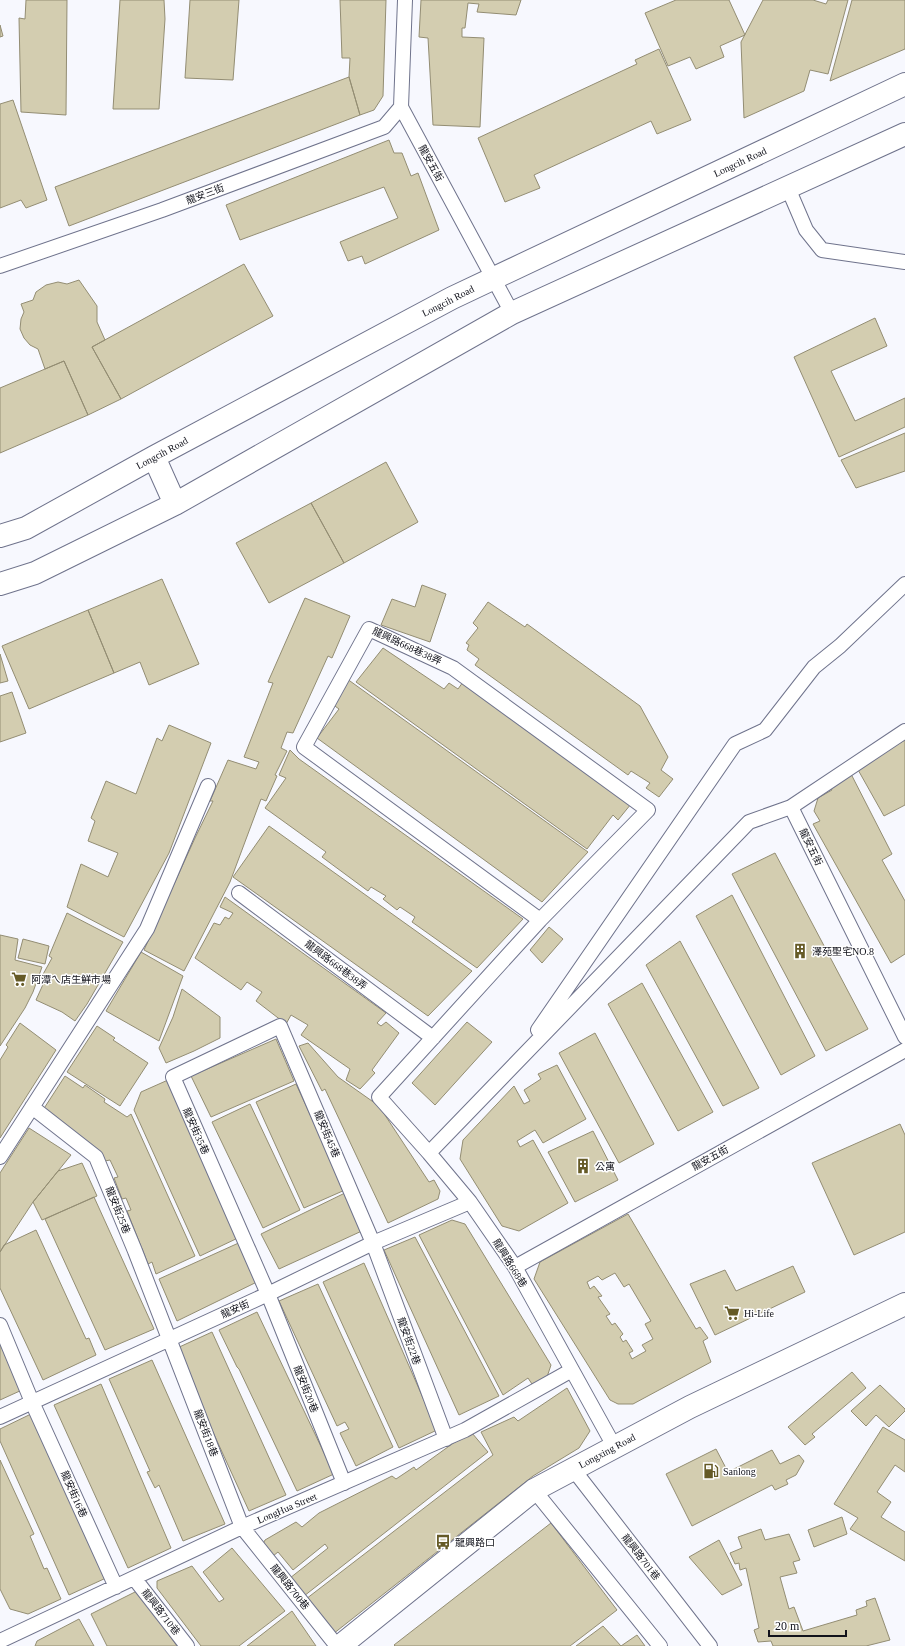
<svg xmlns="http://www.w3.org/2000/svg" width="905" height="1646" font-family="'Times New Roman','Noto Sans TC',serif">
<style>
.building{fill:#d3cdb0;stroke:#938d73;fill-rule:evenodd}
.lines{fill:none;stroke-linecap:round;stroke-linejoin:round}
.lane-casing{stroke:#6f738c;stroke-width:16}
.secondary-casing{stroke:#6f738c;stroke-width:24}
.lane{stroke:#fff;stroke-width:14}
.secondary{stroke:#fff;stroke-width:22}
.labels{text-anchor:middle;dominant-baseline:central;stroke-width:3;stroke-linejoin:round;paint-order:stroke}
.street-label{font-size:10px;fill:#11121b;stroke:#fff}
.poi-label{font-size:10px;fill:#11121b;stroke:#fff;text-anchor:start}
</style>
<rect width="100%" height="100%" fill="#f7f8fe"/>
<path class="building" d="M26 0H67L66 115 21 112 19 18 25 19Z
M120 0H164L165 19 159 109H113Z
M190 0H239L233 80 185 78Z
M340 0H386L383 96 374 110 360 115 349 77 350 58H342Z
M421 0H521L516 15 477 12 479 4 468 3 465 28H462V37L484 38 480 127 433 125 428 38 419 37Z
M676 0H729L745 35 720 46 724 57 696 69 690 57 668 66 645 13Z
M763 0H813L826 4 828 0H848L828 74 810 70 804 91 744 118 741 42Z
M852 0H905V49L830 81Z
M0 25 3 36 0 37Z
M659 49 691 120 657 134 651 121 534 175 540 188 505 202 478 138 637 64 635 60Z
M349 77 360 115 69 226 55 187Z
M13 100 47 200 26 208 21 200 0 208V104Z
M389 140 394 153H402L411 176 418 173 439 230 365 264 362 256 348 261 340 242 398 218 384 187 240 240 226 205Z
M244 264 273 316 121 399 92 347Z
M79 280 97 306V322L105 340 92 347 121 399 88 415 64 361 45 369 38 349 30 345 24 338 20 329 21 319 24 312 21 304 33 300 36 292 46 285 58 282 67 284Z
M875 318 887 346 831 371 855 421 905 398V427L839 457 794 357Z
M64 361 88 415 0 453V388Z
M905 433V471L856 488 841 460Z
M386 462 418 522 344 563 311 503Z
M311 503 344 563 269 603 236 543Z
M162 579 199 664 149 685 140 662 114 673 88 610Z
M422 585 446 594 430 642 381 625 392 599 415 607Z
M305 598 350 616 332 658 328 656 293 733 287 732 281 748 287 751 275 775 277 776 266 801 261 799 230 882 184 971 144 950 195 838 213 801H210L228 760 256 769 259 762 244 757 273 683 268 682Z
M488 602 525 627 527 624 640 706 668 757 661 770 673 779 659 797 646 788 650 783 631 771 628 775 475 665 479 659 467 650 469 645 466 643 478 628 473 623Z
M88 610 114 673 29 709 2 646Z
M383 648 444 689 449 683 458 689 463 682 631 804 618 820 613 815 587 849 356 682Z
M0 654 8 681 0 683Z
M343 676 588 852 542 902 317 738 339 709 328 701Z
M12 692 26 733 0 742V696Z
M169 725 211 743 169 853 124 937 67 907 81 864 108 877 118 853 88 841 95 821 91 818 106 781 136 794 157 738 162 741Z
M905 740V805L884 816 857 768Z
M290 750 299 759 523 919 477 968 412 922 415 917 400 907 397 910 383 899 386 896 371 887 368 891 322 857 326 852 265 808 286 778 279 775Z
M850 772 892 854 882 860 905 901V954L891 963 813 824 820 821 814 811 818 798 832 790 828 784Z
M269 826 472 971 428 1016 233 877Z
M775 853 868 1029 826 1051 732 874Z
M732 895 815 1056 781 1075 696 916Z
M225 897 386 1013 377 1023 381 1026 386 1022 399 1033 372 1070 375 1073 360 1089 346 1080 350 1069 301 1035 308 1025 291 1015 286 1024 256 1001 262 992 247 982 241 990 195 958 214 923 220 925 225 917 229 919 233 913 220 907Z
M67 913 123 942 87 1004 75 1021 62 1012 36 1000 45 980 41 978 52 958 49 956Z
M549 927 563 939 542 963 530 950Z
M0 935 18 939 15 960 42 967 33 992 25 1008 0 1046Z
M23 939 49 946 45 964 18 958Z
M680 941 759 1088 723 1106 646 965Z
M141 952 183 976 159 1041 106 1011Z
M642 983 713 1112 678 1131 608 1004Z
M182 989 220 1017V1038L194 1051 166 1063 159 1048 173 1017Z
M467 1022 492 1042 435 1105 412 1083Z
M20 1023 56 1050 0 1138V1060L8 1047 6 1045Z
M97 1026 115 1038 113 1040 148 1063 120 1106 67 1072Z
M595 1033 654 1144 619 1163 559 1053Z
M276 1039 294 1081 211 1117 191 1076Z
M308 1043 338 1077 379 1106 429 1182 434 1180 440 1191 438 1199 388 1223 325 1089 322 1091 299 1046Z
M557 1065 586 1119 543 1143 535 1130 517 1141 520 1147 533 1140 568 1203 519 1231 502 1226 460 1159 463 1140 514 1086 524 1104 530 1101 524 1090 541 1079 538 1074Z
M65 1076 83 1088 85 1085 105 1099 104 1102 127 1117 131 1114 195 1256 156 1274 152 1262 148 1264 127 1211 131 1210 126 1198 122 1199 114 1178 118 1177 110 1160 105 1161 41 1113Z
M168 1080 240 1237 200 1256 134 1110 141 1092Z
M296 1084 345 1190 304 1208 256 1102Z
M250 1104 300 1210 263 1228 212 1122Z
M900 1124 905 1135V1232L854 1255 812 1163Z
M29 1128 71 1155 33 1202 0 1252V1173Z
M593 1131 618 1180 575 1202 548 1152Z
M82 1163 97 1196 42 1220 33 1202 58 1171Z
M347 1192 364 1230 279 1269 261 1234Z
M94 1197 154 1329 105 1350 45 1219Z
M628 1214 696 1329 700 1327 708 1338 703 1341 711 1362 633 1404H618L610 1400 534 1279 540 1262ZM615 1273 624 1287 629 1284 651 1321 645 1324 653 1339 642 1345 646 1351 632 1359 629 1353 633 1351 626 1340 623 1342 620 1337 623 1334 615 1323 612 1325 606 1316 610 1314 598 1297 602 1296 594 1286 590 1289 587 1282 598 1276 602 1280Z
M452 1220 465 1224 551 1365 547 1377 532 1384 528 1378 503 1395 419 1235Z
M36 1230 86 1339 89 1338 96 1355 43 1380 0 1288V1252L4 1245Z
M415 1237 499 1396 459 1415 384 1250Z
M243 1241 261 1280 177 1321 159 1279Z
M364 1263 437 1430 399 1448 323 1282Z
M793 1266 805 1292 715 1335 690 1284 725 1270 736 1291Z
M318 1284 393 1447 356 1466 340 1433 349 1429 345 1422 337 1426 279 1301Z
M257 1312 334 1474 297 1491 239 1369 237 1367 219 1330Z
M212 1332 286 1495 249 1511 175 1349Z
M0 1341 22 1390 0 1400Z
M152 1360 225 1524 183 1541 159 1485 155 1488 147 1472 150 1471 109 1379Z
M852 1372 866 1388 812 1434 815 1437 805 1445 788 1427Z
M101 1384 171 1548 128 1568 54 1405Z
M880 1385 905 1409V1411L889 1427 876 1415 866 1426 851 1411Z
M567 1388 590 1431 579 1448 533 1476 333 1634 306 1599 493 1455 481 1432 514 1417 518 1421Z
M31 1414 106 1578 69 1595 0 1441V1429Z
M883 1427 905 1440V1472L895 1465 877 1492 891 1502 881 1517 905 1532V1561L850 1529 858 1518 834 1504Z
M472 1433 488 1452 304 1596 290 1578 328 1548 325 1544 293 1570 278 1552 273 1556 263 1544 265 1540 296 1522 302 1527 319 1513 392 1476 396 1479 414 1467 416 1470 452 1444Z
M716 1449 728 1472 772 1450 780 1464 799 1455 804 1461 796 1475 786 1480 788 1484 775 1490 772 1485 692 1526 666 1474Z
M0 1460 34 1534 30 1536 44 1569 47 1568 61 1599 28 1614 10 1609 0 1589Z
M842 1517 847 1534 814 1547 808 1530Z
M551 1523 617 1610 570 1646H395L394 1645Z
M761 1529 765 1540 789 1534 800 1560 793 1562 797 1573 780 1577 789 1609 794 1607 803 1631 857 1615 856 1610 867 1606 866 1601 875 1598 890 1640 866 1646H773L771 1641 758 1642 754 1630 759 1628 746 1568 740 1570 739 1563 735 1564 730 1553 742 1548 738 1537Z
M719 1540 742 1585 722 1595 689 1557Z
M232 1548 285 1611 239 1646H201L157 1588V1581L192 1566 219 1602 224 1599 203 1572Z
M137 1591 177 1646H107L91 1614Z
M292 1611 316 1646H247Z
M79 1619 94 1646H35L37 1641Z
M603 1626 621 1646 637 1635 645 1646H576Z"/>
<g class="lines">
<g class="lane-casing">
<path id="lane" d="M405 0 401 107 512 313
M788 188 806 230 822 250 905 262
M0 266 162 210 384 127 401 107
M791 807 905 1037
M239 893 433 1038
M540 920 304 747 369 629 453 668 648 810 540 920 379 1097 429 1153 470 1202 515 1267 614 1446
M538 1030 735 744 765 730 814 667 840 646 905 584
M32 1107 96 1157 135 1251 242 1527 337 1646
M429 1153 749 822 791 807 905 731
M0 1157 147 929 208 786
M515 1267 905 1050
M0 1325 32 1402 116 1587
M0 1417 268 1294 373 1243 470 1202
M573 1469 710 1646
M344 1483 268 1294 173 1077 280 1026 373 1243 446 1439
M534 1490 660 1646
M134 1578 187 1646
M0 1641 242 1527 465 1430 572 1370"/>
</g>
<g class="secondary-casing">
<path id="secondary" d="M154 457 175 504
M0 536 26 528 154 457 452 298 905 84
M0 584 35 573 175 504 512 313 905 134
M340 1646 534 1490 690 1407 905 1304"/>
</g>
<use href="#lane" class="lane"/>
<use href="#secondary" class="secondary"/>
</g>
<defs>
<g id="building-bare" transform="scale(1.2)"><path d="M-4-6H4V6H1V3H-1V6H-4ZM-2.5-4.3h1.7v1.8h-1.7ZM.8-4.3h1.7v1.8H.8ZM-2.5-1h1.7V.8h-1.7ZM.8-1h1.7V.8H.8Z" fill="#655a26" stroke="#fff" stroke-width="2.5" paint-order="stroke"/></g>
<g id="supermarket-bare" transform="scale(1.2)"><path d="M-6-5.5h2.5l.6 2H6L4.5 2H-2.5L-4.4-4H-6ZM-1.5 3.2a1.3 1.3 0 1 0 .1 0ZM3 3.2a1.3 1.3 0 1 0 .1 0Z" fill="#655a26" stroke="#fff" stroke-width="2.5" paint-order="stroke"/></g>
<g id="fuel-bare" transform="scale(1.2)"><path d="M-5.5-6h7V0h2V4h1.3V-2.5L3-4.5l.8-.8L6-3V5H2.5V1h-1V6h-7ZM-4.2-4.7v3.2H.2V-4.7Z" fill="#655a26" stroke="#fff" stroke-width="2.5" paint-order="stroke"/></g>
<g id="bus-bare" transform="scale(1.2)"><path d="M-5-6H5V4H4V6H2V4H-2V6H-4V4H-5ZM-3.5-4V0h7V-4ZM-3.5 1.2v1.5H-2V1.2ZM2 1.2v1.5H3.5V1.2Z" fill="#655a26" stroke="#fff" stroke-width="2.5" paint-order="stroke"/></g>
</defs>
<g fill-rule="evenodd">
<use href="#building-bare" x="800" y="951"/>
<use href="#supermarket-bare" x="19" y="979"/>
<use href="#building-bare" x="583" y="1166"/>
<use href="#supermarket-bare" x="732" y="1313"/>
<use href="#fuel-bare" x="711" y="1471"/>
<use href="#bus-bare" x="443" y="1542"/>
</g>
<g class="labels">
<g class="street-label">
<text transform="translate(740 162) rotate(-25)">Longcih Road</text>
<text transform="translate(431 163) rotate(61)">龍安五街</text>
<text transform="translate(205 194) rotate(-20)">龍安三街</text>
<text transform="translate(448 301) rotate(-27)">Longcih Road</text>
<text transform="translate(162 453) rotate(-28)">Longcih Road</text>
<text transform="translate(407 646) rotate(25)">龍興路668巷38弄</text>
<text transform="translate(811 847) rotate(64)">龍安五街</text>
<text transform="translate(336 965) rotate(37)">龍興路668巷38弄</text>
<text transform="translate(196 1131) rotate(66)">龍安街35巷</text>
<text transform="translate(327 1134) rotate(67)">龍安街45巷</text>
<text transform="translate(710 1158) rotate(-29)">龍安五街</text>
<text transform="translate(118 1210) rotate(68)">龍安街25巷</text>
<text transform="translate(510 1263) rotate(58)">龍興路668巷</text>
<text transform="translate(235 1309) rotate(-24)">龍安街</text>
<text transform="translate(409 1341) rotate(70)">龍安街22巷</text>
<text transform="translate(306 1389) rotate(68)">龍安街20巷</text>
<text transform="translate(206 1433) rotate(69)">龍安街18巷</text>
<text transform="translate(607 1451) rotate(-28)">Longxing Road</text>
<text transform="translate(74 1494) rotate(66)">龍安街16巷</text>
<text transform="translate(287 1508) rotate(-23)">LongHua Street</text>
<text transform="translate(641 1557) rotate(52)">龍興路701巷</text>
<text transform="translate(290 1587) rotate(51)">龍興路700巷</text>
<text transform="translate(161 1612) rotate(52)">龍興路710巷</text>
</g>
<g class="poi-label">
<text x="812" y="951">澤苑聖宅NO.8</text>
<text x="31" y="979">阿潭ㄟ店生鮮市場</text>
<text x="595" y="1166">公寓</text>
<text x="744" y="1313">Hi-Life</text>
<text x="723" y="1471">Sanlong</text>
<text x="455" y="1542">龍興路口</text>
</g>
</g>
<path d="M769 1630v6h77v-6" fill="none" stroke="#11121b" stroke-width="2"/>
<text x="775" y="1630" font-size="12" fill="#11121b" stroke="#ffffff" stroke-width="3" paint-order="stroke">20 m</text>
</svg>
